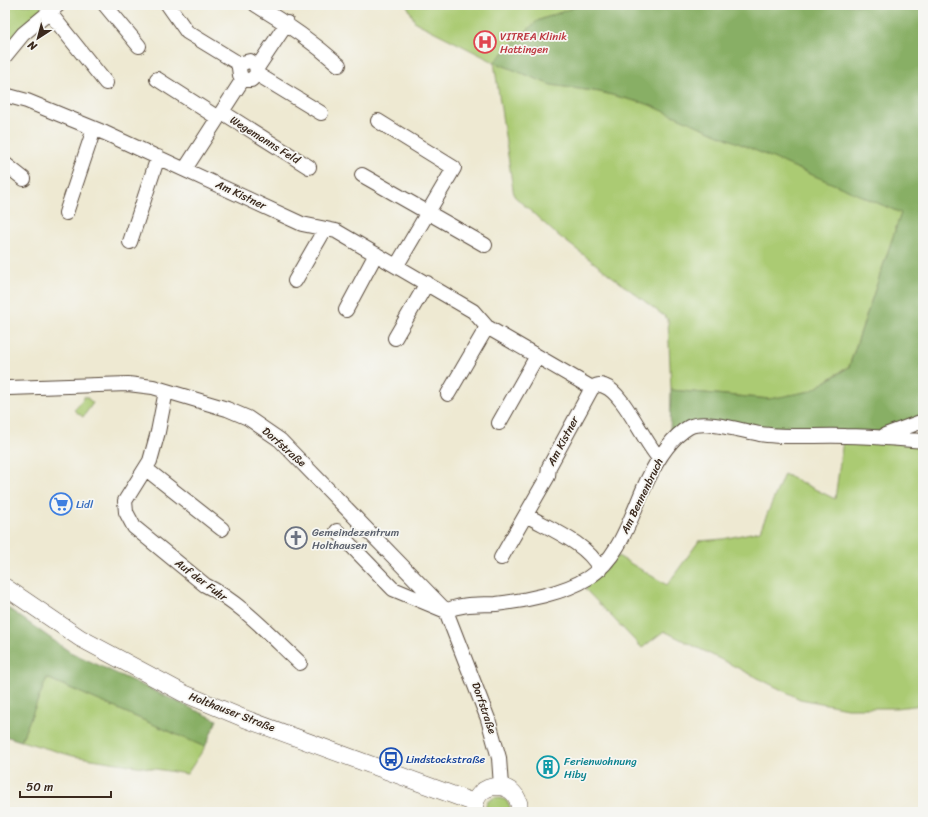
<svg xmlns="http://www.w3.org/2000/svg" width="928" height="817" font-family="Sriracha,sans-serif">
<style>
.green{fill:#abcb73;stroke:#737a48}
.forest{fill:#88af65;stroke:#626c42}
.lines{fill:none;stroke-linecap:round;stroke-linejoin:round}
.minor-casing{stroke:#564739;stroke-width:16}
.tertiary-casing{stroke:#564739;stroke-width:18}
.minor{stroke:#fff;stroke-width:14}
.tertiary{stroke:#fff;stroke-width:17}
.labels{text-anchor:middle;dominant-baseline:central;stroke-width:3.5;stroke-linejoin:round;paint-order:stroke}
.health-label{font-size:11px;fill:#be3a42;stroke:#f6f6f2;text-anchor:start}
.street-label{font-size:11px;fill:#3b2a1e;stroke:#f6f6f2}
.shop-label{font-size:11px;fill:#366cbe;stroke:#f6f6f2;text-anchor:start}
.worship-label{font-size:11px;fill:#5b616d;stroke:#f6f6f2;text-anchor:start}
.transit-label{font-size:11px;fill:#164399;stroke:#f6f6f2;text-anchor:start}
.culture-label{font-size:11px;fill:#0d838f;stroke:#f6f6f2;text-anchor:start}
</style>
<rect width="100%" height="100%" fill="#f6f6f2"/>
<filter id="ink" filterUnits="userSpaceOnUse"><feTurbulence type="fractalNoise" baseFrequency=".025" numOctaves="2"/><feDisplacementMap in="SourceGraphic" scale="8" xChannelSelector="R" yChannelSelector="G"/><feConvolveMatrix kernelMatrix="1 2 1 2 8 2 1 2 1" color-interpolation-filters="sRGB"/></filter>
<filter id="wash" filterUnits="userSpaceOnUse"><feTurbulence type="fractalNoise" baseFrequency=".012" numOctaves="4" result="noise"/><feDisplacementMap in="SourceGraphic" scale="16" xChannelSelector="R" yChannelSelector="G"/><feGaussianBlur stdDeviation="0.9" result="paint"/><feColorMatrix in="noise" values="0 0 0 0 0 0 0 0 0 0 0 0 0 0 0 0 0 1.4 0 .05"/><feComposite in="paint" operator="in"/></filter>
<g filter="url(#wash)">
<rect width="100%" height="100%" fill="#eee9d2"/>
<path class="green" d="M5 5H40L44 11 5 49Z
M407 5H581L537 21 494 62 552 85 600 92 648 104 901 213 849 366 811 391 771 399 671 390 668 319 555 233 514 196 494 62 415 22Z
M85 396 93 403 83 417 74 410Z
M843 440 923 445V705L896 708H847L800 699 664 631 642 648 585 589 618 556 667 585 699 541 723 539 760 531 784 474 835 499Z
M47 678 205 747 187 774 73 756 21 741Z
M495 797 506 800 510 806V812H485L487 802Z"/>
<path class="forest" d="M580 5H615L637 8 673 5H889L923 10V415L881 432 762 431 702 421 670 436 671 390 769 399 811 391 849 367 901 213 647 104 600 92 551 85 494 62 537 21Z
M5 606 70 652 217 720 205 747 47 678 21 741 5 736Z"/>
</g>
<g filter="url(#ink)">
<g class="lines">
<g class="minor-casing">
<path id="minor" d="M105 5 139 46
M168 5 187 32 241 65
M256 5C286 23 313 42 339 65
M49 12 106 83
M5 56 23 34 58 5
M257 68 287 23
M257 74 321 113
M157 79 218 118
M5 95 27 101 105 133 302 224 336 231 473 311 487 327 592 388C595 386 600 384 604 386 623 392 644 442 659 458
M222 112 309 167
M378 121 454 168 397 265
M5 164 24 179
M185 169 243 79 251 80 257 74 256 65 250 61 242 63 239 68 240 75 243 79
M362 175 485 245
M66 213 94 129
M130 242 158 157
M295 281 325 229
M346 310 376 254
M395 338 427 283
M9 388 128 384 153 387 227 409 248 418 280 440 446 611 488 719 499 758 501 786
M166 391 158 432 150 461 125 501 126 512 134 527 205 585C239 601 272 637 300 663
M448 394 487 327
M499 423 537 356
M885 435 923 421
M146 469 222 529
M526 515C550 529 587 543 600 569
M337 531 393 589 446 611C462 603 479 605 496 604 524 601 564 593 588 578 621 557 631 515 647 481 656 462 670 438 689 427 705 419 742 431 760 434 784 438 819 435 845 436 871 436 897 439 923 441
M501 558 548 476 549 467 592 388"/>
</g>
<g class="tertiary-casing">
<path id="tertiary" d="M5 587 80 638 183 693 243 718 475 803
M475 812C471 778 523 778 519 812"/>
</g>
<use href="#minor" class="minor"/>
<use href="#tertiary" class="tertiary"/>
</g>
</g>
<defs>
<g id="hospital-ring" transform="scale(1.15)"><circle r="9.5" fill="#f6f6f2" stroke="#e0444e" stroke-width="1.5"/><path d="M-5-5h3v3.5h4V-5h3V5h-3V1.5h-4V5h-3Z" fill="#e0444e"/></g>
<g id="supermarket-ring" transform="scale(1.15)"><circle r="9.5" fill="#f6f6f2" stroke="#3f7fe0" stroke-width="1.5"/><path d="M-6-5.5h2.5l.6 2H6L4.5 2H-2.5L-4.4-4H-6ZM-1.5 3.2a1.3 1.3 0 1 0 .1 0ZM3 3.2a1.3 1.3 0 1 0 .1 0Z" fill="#3f7fe0"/></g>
<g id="church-ring" transform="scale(1.15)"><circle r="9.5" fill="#f6f6f2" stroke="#6b7280" stroke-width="1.5"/><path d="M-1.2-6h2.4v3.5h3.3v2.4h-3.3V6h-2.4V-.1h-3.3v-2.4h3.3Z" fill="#6b7280"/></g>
<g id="bus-ring" transform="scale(1.15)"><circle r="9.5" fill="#f6f6f2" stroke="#1a4fb4" stroke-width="1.5"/><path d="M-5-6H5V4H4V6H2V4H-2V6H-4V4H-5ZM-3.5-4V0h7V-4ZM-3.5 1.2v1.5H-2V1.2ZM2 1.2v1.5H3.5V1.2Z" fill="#1a4fb4"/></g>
<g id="building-ring" transform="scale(1.15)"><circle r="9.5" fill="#f6f6f2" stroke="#0f9aa8" stroke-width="1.5"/><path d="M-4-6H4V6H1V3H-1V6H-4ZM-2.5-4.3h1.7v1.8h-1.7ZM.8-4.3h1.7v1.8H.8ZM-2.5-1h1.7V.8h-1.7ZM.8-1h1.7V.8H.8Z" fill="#0f9aa8"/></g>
</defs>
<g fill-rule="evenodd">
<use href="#hospital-ring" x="485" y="42"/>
<use href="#supermarket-ring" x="61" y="504"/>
<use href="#church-ring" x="296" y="538"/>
<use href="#bus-ring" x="391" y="759"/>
<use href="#building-ring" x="548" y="767"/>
</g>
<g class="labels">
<g class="health-label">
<text x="500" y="36">VITREA Klinik<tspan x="500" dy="13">Hattingen</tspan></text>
</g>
<g class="street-label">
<text transform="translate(265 140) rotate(32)">Wegemanns Feld</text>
<text transform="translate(241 195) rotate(25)">Am Kistner</text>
<text transform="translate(563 441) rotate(-62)">Am Kistner</text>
<text transform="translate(284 447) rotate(41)">Dorfstraße</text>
<text transform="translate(642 496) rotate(-64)">Am Bennenbruch</text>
<text transform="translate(201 580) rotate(37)">Auf der Fuhr</text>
<text transform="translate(484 708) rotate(71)">Dorfstraße</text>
<text transform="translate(232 712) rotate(21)">Holthauser Straße</text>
</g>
<g class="shop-label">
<text x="76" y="504">Lidl</text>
</g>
<g class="worship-label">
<text x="312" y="532">Gemeindezentrum<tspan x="312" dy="13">Holthausen</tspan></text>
</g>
<g class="transit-label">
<text x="406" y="759">Lindstockstraße</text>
</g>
<g class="culture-label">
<text x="564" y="761">Ferienwohnung<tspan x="564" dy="13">Hiby</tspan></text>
</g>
</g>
<rect width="928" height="817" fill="none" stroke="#f6f6f2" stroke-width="20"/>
<g transform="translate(38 38) rotate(216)" stroke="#f6f6f2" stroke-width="3" paint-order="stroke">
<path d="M0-3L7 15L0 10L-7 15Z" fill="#3b2a1e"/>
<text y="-6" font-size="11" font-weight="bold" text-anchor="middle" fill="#3b2a1e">N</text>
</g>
<path d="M20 791v6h91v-6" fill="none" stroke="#3b2a1e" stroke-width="2"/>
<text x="26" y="791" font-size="12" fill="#3b2a1e" stroke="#f6f6f2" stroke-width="3" paint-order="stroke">50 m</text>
</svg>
